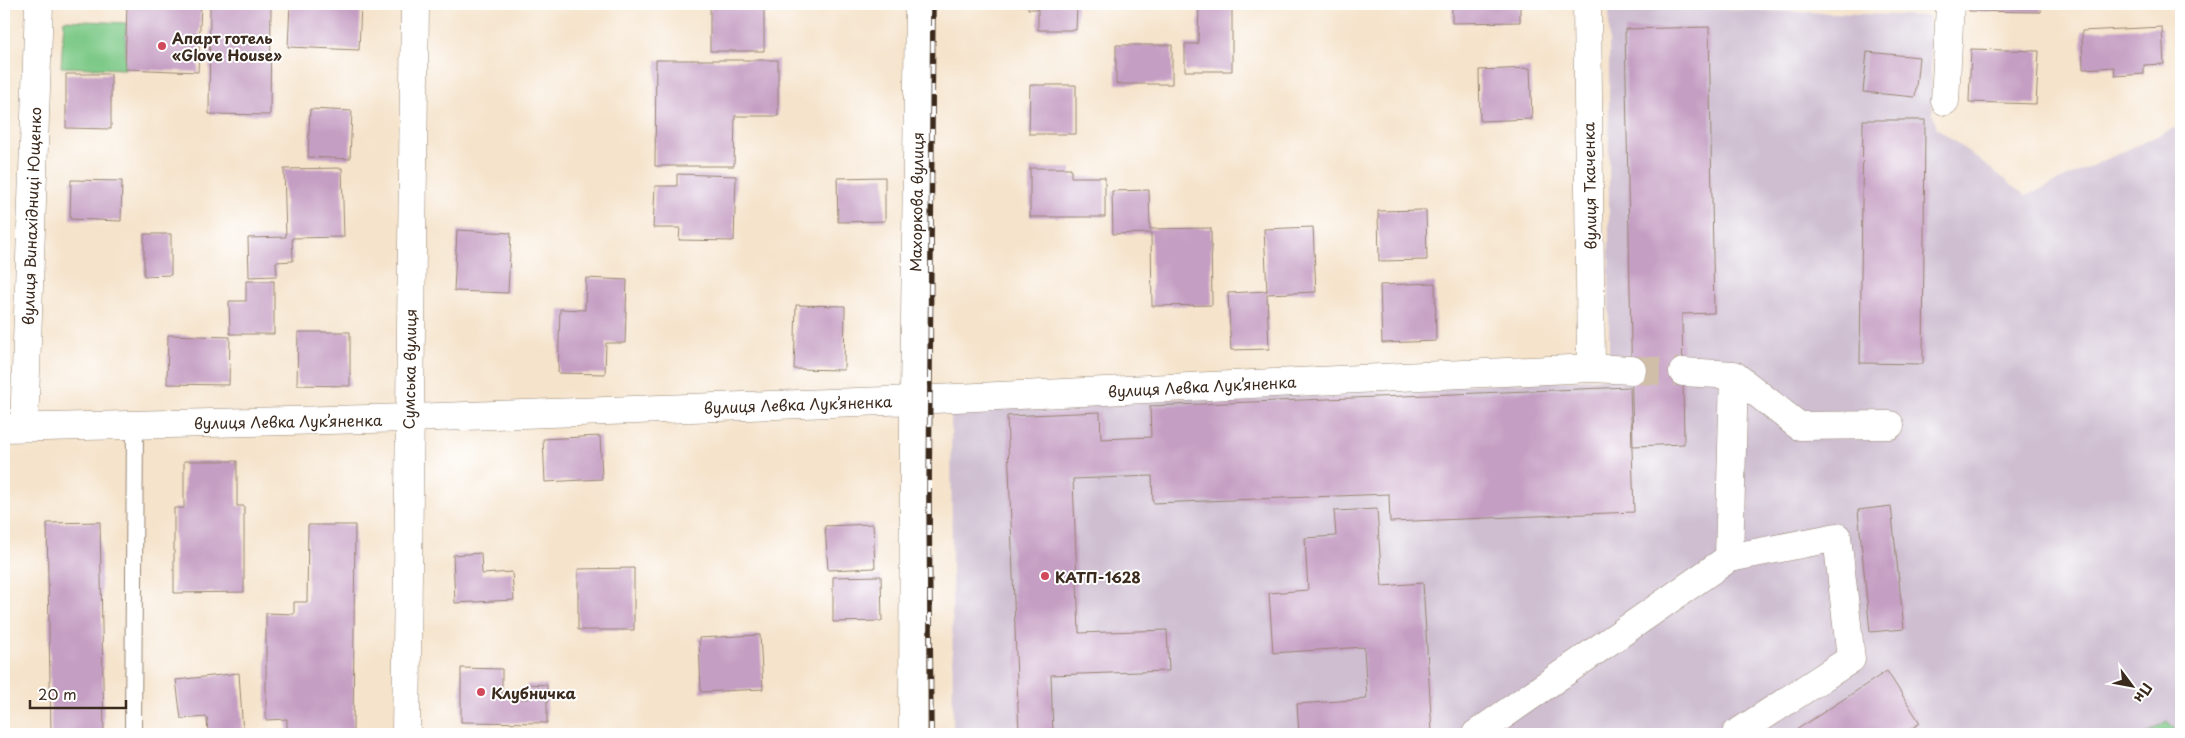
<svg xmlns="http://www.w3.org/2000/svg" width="2185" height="738" font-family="'Playpen Sans',sans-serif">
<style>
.industrial{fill:#cebed0}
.green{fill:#7dc987;stroke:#5c7a52}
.building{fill:#c59ec3}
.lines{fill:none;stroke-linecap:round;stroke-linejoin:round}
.minor-tunnel{stroke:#d0bea8;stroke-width:28;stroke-dasharray:28 14;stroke-linecap:butt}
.service-casing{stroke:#988674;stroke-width:18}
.minor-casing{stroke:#988674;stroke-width:29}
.tertiary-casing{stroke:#988674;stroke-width:29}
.service{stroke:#fff;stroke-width:16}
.minor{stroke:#fff;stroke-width:28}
.tertiary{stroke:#fff;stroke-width:28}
.rail-casing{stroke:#3b2a1e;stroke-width:5.5}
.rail{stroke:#fff;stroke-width:4;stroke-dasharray:11;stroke-linecap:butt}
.poi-dot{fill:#d1495b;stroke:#fff;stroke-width:2}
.labels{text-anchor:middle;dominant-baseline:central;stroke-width:4;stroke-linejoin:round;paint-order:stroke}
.poi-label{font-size:15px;font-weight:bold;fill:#3b2a1e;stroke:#fff;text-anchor:start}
.street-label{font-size:15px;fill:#3b2a1e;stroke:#fff}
</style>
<rect width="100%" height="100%" fill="#fff"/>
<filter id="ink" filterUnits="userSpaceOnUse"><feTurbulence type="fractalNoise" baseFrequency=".02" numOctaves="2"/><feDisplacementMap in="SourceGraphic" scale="10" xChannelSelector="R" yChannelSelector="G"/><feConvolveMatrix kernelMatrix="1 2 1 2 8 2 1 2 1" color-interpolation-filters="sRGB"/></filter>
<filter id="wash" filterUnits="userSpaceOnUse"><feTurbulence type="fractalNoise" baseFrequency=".0096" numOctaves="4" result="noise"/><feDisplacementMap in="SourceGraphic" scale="20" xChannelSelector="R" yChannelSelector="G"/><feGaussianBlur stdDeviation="1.12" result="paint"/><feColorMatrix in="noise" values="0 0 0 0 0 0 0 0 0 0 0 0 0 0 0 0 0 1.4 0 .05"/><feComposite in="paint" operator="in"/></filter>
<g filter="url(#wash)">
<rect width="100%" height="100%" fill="#f5e3cb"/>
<path class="industrial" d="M1609 6 1929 16 1933 113 1937 128 2026 196 2181 125V734L2167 722 2146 734H953L951 409 1609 378Z"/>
<path class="green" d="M64 20 126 23 125 69 61 67Z
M2167 721 2179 734H2146Z"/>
<g id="blocks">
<path class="building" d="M127 4H201L198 72 125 69Z
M210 4H271L270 115 209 114Z
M290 4H361L359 50 288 47Z
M710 4H764V51H710Z
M1028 4H1077L1076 30H1038V9H1028Z
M1199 4H1232V71H1185V44H1198Z
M1452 4H1520V22L1452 23Z
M1969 4H2041V12L1969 11Z
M2054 4H2086V5L2054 6Z
M1709 27 1714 313 1682 314 1684 444 1633 446 1625 29Z
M2162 27 2164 64 2144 65V74L2115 76 2114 67 2083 69 2082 31Z
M1116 45H1172V84H1116Z
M1971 49 2039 51 2036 104 1969 102Z
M1867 52 1919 57 1915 97 1863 92Z
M656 60H778V116H735L734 166H655Z
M1530 68 1532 119 1480 121 1479 70Z
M66 74H111V129L66 128Z
M1030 85H1076V134H1029Z
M310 109 352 111 350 159 308 157Z
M1863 120H1925L1923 364 1860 363Z
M342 168 344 237 292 238 293 261 276 262 277 276 249 277 248 238 286 237 284 169Z
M1030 168H1071V177H1105V217H1030Z
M677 174 736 176 734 241 679 240 680 228H653L655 186H677Z
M885 177V221L838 222 837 178Z
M71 180 122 181 121 221 70 219Z
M1149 190 1150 229 1211 228 1212 305 1152 306 1151 233 1113 234 1112 191Z
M1426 210 1427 260 1379 261 1378 211Z
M1313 227 1316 292 1267 294 1269 349 1231 350 1228 293 1267 291 1264 229Z
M457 230 511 233 508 293 454 291Z
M144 234H171V275L144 276Z
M586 278 627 280 625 343H606L605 374 558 373 560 309 585 310Z
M246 281H274V334H230L229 301H246Z
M1435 283 1436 341 1382 343 1380 285Z
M796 305 845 306 844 370 794 369Z
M298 332H350V386L297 385Z
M168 335 230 337 229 385 167 384Z
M1630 387 1634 512 1390 522 1389 494 1153 503 1152 476 1073 479 1079 633 1167 630 1169 671 1051 675 1053 734H1019L1007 416 1100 412 1101 439 1151 437 1150 406Z
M600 436 602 479 545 482 543 439Z
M184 461H237V506H244V592L174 593V508H184Z
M1891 506 1904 629 1870 632 1858 510Z
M1377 509 1382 586 1423 583 1432 732 1392 734H1299L1297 704 1367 699 1364 647 1273 653 1269 593 1308 590 1305 538 1336 536 1334 511Z
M100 522 104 734H51L47 523Z
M873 524 875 568 828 570 825 526Z
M308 525H355L353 734H287V719L266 720V613L294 614V602H307Z
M481 553 482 574 512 572 514 600 455 603 453 555Z
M634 568V630H578V569Z
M881 576 882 621 833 622V577Z
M760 635 763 689 701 692 699 638Z
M461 668 502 669V698L527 699V684L547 685V723L461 722Z
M1887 671 1920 723 1903 734H1790Z
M239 673 243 734H208L207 717 181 719 176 680Z"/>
</g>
</g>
<g filter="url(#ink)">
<use href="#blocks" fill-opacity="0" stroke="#988674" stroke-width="1"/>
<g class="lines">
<path class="minor-tunnel" d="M1632 370 1683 372"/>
<g class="service-casing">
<path id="service" d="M133 734 135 425"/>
</g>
<g class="minor-casing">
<path id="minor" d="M1587 4 1591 368
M1945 101 1950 4
M1683 372 1734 375 1799 426 1890 425
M24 427 39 4
M4 428 409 418 914 400 1591 368 1632 370
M1729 558 1734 375
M913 734 914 400 919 4
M1476 734 1729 558 1837 537 1851 659 1736 734"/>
</g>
<g class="tertiary-casing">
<path id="tertiary" d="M406 734 415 4"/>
</g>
<use href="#service" class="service"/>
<use href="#minor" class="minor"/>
<use href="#tertiary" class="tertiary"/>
<g class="rail-casing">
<path id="rail" d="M931 734 929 499 933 4"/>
</g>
<use href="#rail" class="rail"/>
</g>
</g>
<g class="poi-dot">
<circle cx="162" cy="46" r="5"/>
<circle cx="1045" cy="576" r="5"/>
<circle cx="481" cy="692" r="5"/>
</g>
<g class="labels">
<g class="poi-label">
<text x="172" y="37">Апарт готель<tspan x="172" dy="17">«Glove House»</tspan></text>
<text x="1055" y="576">КАТП-1628</text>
<text x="491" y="692">Клубничка</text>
</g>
<g class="street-label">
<text transform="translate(1589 186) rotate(-91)">вулиця Ткаченка</text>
<text transform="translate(916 202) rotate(-89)">Махоркова вулиця</text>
<text transform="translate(31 216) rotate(-88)">вулиця Винахідниці Ющенко</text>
<text transform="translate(409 369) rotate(-89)">Сумська вулиця</text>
<text transform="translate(1202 386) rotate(-3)">вулиця Левка Лукʼяненка</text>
<text transform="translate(798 404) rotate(-2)">вулиця Левка Лукʼяненка</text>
<text transform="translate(288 421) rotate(-1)">вулиця Левка Лукʼяненка</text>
</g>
</g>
<rect width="2185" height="738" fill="none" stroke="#fff" stroke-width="20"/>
<g transform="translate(2132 686) rotate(122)" stroke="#ffffff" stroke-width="4" paint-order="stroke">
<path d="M0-4L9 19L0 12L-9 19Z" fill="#3b2a1e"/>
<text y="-8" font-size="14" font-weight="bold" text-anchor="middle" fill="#3b2a1e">Пн</text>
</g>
<path d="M30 700v8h96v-8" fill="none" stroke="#3b2a1e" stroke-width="2.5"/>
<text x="38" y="700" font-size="15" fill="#3b2a1e" stroke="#ffffff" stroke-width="4" paint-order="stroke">20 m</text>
</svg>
